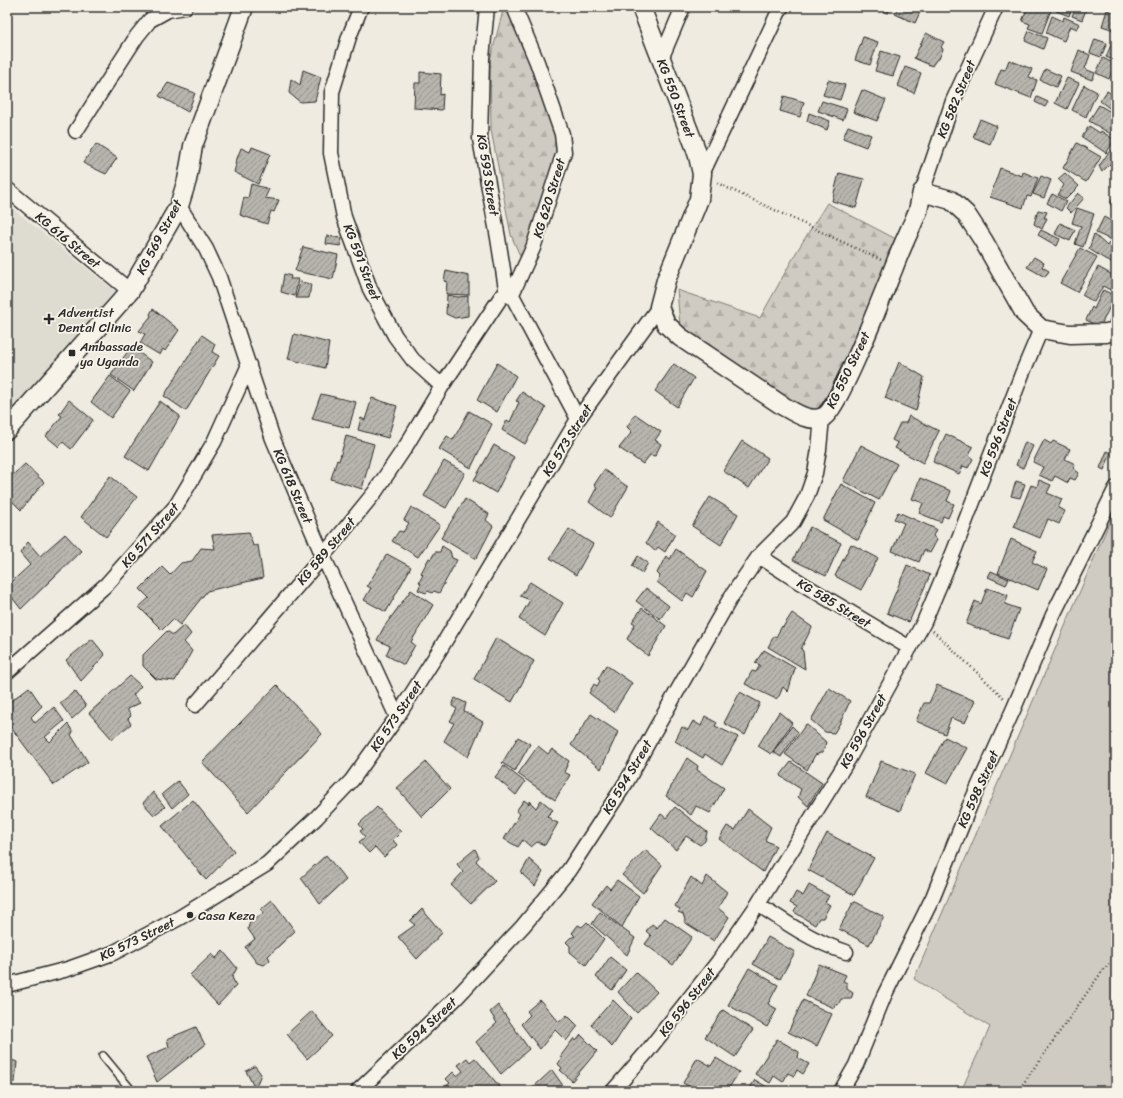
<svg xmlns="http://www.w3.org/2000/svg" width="1123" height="1098" font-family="Sriracha,sans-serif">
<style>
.built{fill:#dedbd1}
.green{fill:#cfcbc2;stroke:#7d7b76}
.forest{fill:url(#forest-firs);stroke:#7d7b76}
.building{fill:url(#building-hatch);stroke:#2b2b2b}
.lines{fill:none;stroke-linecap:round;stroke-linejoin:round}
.service-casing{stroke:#2b2b2b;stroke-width:10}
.minor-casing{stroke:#2b2b2b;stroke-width:17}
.tertiary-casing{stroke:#2b2b2b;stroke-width:21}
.path{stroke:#2b2b2b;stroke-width:2.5;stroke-dasharray:1 3;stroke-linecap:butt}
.service{stroke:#f7f3e8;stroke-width:7}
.minor{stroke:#f7f3e8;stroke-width:14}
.tertiary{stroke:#f7f3e8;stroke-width:18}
.poi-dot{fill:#2b2b2b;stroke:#f7f3e8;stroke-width:1.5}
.labels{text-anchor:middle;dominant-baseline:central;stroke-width:3.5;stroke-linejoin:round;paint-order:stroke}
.street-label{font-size:13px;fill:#2b2b2b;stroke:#f7f3e8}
.poi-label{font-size:13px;fill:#2b2b2b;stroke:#f7f3e8;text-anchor:start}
</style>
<defs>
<pattern id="forest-firs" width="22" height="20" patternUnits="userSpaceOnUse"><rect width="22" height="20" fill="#cfcbc2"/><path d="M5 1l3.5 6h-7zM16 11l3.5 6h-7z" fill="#b2aea7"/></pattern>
<pattern id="building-hatch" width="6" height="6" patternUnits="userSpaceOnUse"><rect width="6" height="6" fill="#b8b5ae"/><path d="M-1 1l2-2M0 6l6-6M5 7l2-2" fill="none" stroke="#96938e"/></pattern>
</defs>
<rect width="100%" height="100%" fill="#efebe0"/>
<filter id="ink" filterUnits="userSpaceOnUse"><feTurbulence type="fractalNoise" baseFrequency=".025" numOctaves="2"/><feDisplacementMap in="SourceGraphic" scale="8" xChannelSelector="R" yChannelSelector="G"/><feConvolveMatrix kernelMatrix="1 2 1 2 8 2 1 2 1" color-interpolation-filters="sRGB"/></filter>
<g filter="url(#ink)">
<path class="built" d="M7 204 115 291 69 346 7 417Z"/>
<path class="green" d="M1116 507V1091H961L990 1027 914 979Z"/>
<path class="forest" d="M504 7H513L565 155 524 265 511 235 491 130 490 60Z
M827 203 896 239 887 254 894 279 831 418 807 424 681 337 677 290 760 318 797 251Z"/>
<path class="building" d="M877 7H890L888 13 876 8Z
M898 7H913L921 10 915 23 895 14Z
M1028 7H1044L1051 10 1042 33 1028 28 1030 24 1022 21Z
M1057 7H1063L1071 10 1069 16 1056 11Z
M1076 7H1087L1082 20 1072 16Z
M1107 10 1116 13V23L1114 30 1102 26Z
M1052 16 1063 21 1064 17 1080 24 1077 29 1070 26 1064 41 1046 33Z
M1029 31 1047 38 1043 49 1025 41Z
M926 33 944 42 941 47 943 49 939 59 936 60 932 66 914 58Z
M1115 35 1116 36V61L1106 57Z
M863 37 878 42 870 65 855 60Z
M1095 39 1107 43 1101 57 1090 53Z
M1079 50 1090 55 1085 69 1095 73 1092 80 1071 72Z
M881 51 900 57 893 76 875 71Z
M1103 58 1115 64 1109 79 1096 73Z
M1009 60 1032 69 1029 77 1037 80 1031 98 995 84 1001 69 1005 70Z
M905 67 921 73 914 93 898 86Z
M1045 69 1061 76 1056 87 1040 80Z
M303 70 321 77 315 101 300 102 289 93 291 79 300 85Z
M420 72 441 74 440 95 443 94 442 110 414 108 415 83H420Z
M1067 78 1079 83 1067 109 1055 103Z
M828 80 845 85 840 100 823 95Z
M168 83 195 93 188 112 159 96Z
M1084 85 1097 92 1086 117 1072 110Z
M862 90 886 100 877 121 853 112Z
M1107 91 1116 97V104L1112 110 1100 101Z
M784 96 804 102 800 117 780 111Z
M1037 97 1048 102 1045 107 1035 102Z
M822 101 847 109 843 120 818 111Z
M1099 105 1116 115V137L1089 121Z
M809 113 830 121 827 130 807 121Z
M980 119 997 126 990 144 973 137Z
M848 126 871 135 866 147 843 138Z
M1089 126 1100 133 1101 131 1115 140 1106 153 1082 137Z
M1077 143 1101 157 1086 182 1063 168Z
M96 144 117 158 106 174 83 163Z
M252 147 270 154 258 184 234 172 236 165 235 164 241 148 250 152Z
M1116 149V169L1110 164 1102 172 1099 166 1109 152Z
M1000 168 1022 176 1023 172 1038 178 1031 197 1027 196 1023 208 990 197Z
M839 173 864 179 856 208 832 201Z
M1065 173 1079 186 1066 199 1058 195 1064 185 1058 179Z
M1041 176 1051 180 1044 198 1033 194Z
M251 184 269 189 265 198 279 200 274 212 271 211 267 224 240 215 244 197 248 199Z
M1116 192V208L1110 204Z
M1078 193 1084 198 1071 213 1066 208Z
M1052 194 1066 201 1061 211 1047 203Z
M1077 208 1094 214 1083 247 1075 244 1081 226 1072 223Z
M1038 210 1047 212 1044 218H1047L1042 229 1034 224Z
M1104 217 1116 224V242L1096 233Z
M1060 223 1075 230 1070 241 1055 234Z
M1041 230 1060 239 1057 246 1038 235Z
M1094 234 1107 246 1111 240 1116 242V266L1089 249Z
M327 236 342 238 341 246 326 244Z
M303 247 338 255 333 279 295 271Z
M1080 248 1097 257 1077 292 1060 283Z
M1034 257 1044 263 1042 267 1049 271 1045 277 1027 267Z
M1098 267 1116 277V285L1112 291 1103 286 1094 302 1082 295Z
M446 271 469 276V295L446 294 447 282 444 281Z
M284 274 291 276 290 279H298L295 296 281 292Z
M300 282 311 284 309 298H296Z
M1103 290 1115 296 1100 327 1086 320 1092 307 1094 309Z
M447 295 458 297 468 296V316L455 318 446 314Z
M1116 307V325L1109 321Z
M153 309 179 330 165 351 163 349 160 355 140 343 145 334 139 331 151 316 150 314Z
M294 334 329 343 325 368 288 359Z
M202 335 215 344 212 352 219 356 186 411 164 396Z
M131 347 152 362 134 391 111 375Z
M899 362 924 377 916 411 885 398Z
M497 363 516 376 497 412 477 400Z
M674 364 694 378 677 407 655 391Z
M110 376 130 391 111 418 91 402Z
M522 392 546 408 525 444 502 430 507 420 510 422 519 402 516 401Z
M321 394 356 402 349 428 312 419Z
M372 398 397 406 388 438 358 430 361 418 365 420Z
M69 400 93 420 71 449 63 442 59 447 46 436 62 416 59 414Z
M160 401 180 416 149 471 125 456Z
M469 411 492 424 471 468 439 449 447 436 453 440Z
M635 414 661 432 655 440 661 444 655 456 650 455 643 464 619 448 632 432 627 427Z
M909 416 939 431 923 463 895 448 898 443 892 440 900 423H906Z
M946 434 973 447 969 456 973 459 968 468 963 466 959 474 933 462Z
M346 436 374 444 362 489 331 479 337 460 339 461Z
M1044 440 1051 444 1053 441 1070 449 1065 459 1075 464 1073 468 1079 473 1075 480 1070 478 1068 483 1055 476 1052 481 1039 475 1043 467 1033 462Z
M742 441 768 458 749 488 723 471Z
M1025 442 1033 446 1023 468 1016 465Z
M494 445 514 457 496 493 474 480Z
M861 445 897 464 879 500 843 481Z
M1107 451 1111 453 1104 470 1100 468Z
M444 461 465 473 446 508 424 496Z
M25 464 44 482 21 510 7 496V480Z
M604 470 628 487 610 518 589 502 597 487 594 485Z
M110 476 137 497 106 537 81 517Z
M920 478 951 491 947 501 954 504 948 518 943 516 941 522 919 513 923 503 912 499Z
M1039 480 1051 485 1047 493 1062 499 1058 508 1065 511 1059 524 1048 519 1040 538 1014 527 1031 485 1037 487Z
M1016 481 1025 484 1020 498 1011 496Z
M841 484 875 503 858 540 823 520Z
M710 497 738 514 721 545 692 526Z
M465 499 489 514 486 520 493 526 476 559 441 538Z
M411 507 440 525 418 557 392 541 399 531 403 532 409 523 404 520Z
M898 512 936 529 933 536 937 540 930 553 924 550 919 562 892 551 904 523 894 519Z
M658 522 675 534 665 552 658 547 655 551 646 543Z
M810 527 841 543 826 576 793 560Z
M569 529 593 544 576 575 550 558Z
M249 532 253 546 258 545 263 578 207 591 180 625 173 619 162 630 139 607 149 598 140 589 162 567 170 575 181 563 192 561 201 548 215 549 212 535Z
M65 534 81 551 21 609 7 591V586L30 565 20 553 28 542 40 556Z
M1011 539 1037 551 1032 562 1047 569 1038 590 998 573Z
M851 544 878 558 861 590 835 576Z
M442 546 450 551 452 558 457 560 439 593 434 591 432 593 428 591 426 593 418 590 421 583 419 582 423 575 421 573 429 558 431 559 435 552H440Z
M676 549 707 571 693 597 687 593 682 601 657 582 660 576 657 573 666 556 670 559Z
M387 554 411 567 386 612 364 600 371 588 367 586Z
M638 556 648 563 642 573 632 566Z
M907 565 930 575 909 622 887 613Z
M991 571 1009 579 1006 585 988 577Z
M530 582 563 603 545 636 519 619 530 600 520 596Z
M646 588 669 606 660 619 636 601Z
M987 588 1008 595 1005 604 1019 609 1008 639 966 624 975 601 981 604Z
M411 590 433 605 411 642 415 645 404 665 386 655 390 646 377 640 384 627Z
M642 608 666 626 648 656 627 639 635 624 632 622Z
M792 613 812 627 801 649 803 651 805 669 768 647 774 636 776 637 782 626 783 627Z
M184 625 191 634 184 642 192 651 175 681 156 679 143 666V655L167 631 173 635Z
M496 638 534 661 512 702 474 679Z
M92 639 105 655 81 681 66 660Z
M764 650 795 668 788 692 783 687 779 696 776 699 745 684 752 671 756 672 760 665 755 663Z
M606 665 632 683 614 712 589 693 594 684 597 686 600 681 598 679Z
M130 676 141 686 133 695 140 703 127 709 131 716 128 719 131 724 112 739 89 713Z
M277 685 322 734 248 812 202 762Z
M937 685 975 701 965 723 951 718 945 734 916 721 924 703H929Z
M29 687 42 706 31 717 35 723 54 707 64 721 45 737 50 742 68 724 73 732 71 735 88 762 54 785 7 722V704Z
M829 688 850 701 840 723 834 733 825 732 811 720Z
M75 691 86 706 72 719 60 703Z
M740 692 760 703 745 735 724 723Z
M455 698 466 703 464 711 483 722 468 757 444 741 454 723 450 721 457 709 452 706Z
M779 712 792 723 771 754 758 746Z
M591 714 618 732 601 769 571 745Z
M705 716 717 723 715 726 738 737 722 765 705 754 703 758 675 741 682 727 688 730 693 721 701 726Z
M806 724 826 742 823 752 815 755 807 770 785 754Z
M792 726 798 732 781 757 773 752Z
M518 737 530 744 515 771 502 763Z
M945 737 967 748 947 784 926 773Z
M538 746 548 754 552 749 569 761 564 772 570 775 555 800 518 774Z
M687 758 698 766 697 770 724 788 710 813 696 806 691 815 666 796Z
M881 761 915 774 900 811 866 797Z
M426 762 450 789 422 817 397 788Z
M791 762 822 783 808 806 798 797 801 789 780 776Z
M504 766 525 782 516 795 495 777Z
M178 781 188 794 172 808 162 794Z
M153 792 165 807 154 815 143 803Z
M193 800 234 851 206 880 162 826Z
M524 800 529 804V801L536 808 541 800 553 810 547 816 553 821 558 823 545 845 537 842 531 847 523 840 518 847 504 839 520 814 516 811Z
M377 807 401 832 393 840 397 845 384 857 375 847 369 853 359 842 365 837 360 831 363 829 359 824Z
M675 807 707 832 705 841 700 845 686 836 676 850 651 828 661 814 666 818Z
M748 809 771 827 765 840 776 846 763 872 719 839 727 826 735 830Z
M827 833 874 858 854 895 808 870Z
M475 849 479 857 476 861 495 881 471 904 451 885 463 872 457 864Z
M645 850 662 865 643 893 622 875Z
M326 855 346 880 320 904 301 878Z
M529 859 543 872 535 886 521 873Z
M707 876 727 892 718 908 729 917 714 941 684 922 685 920 683 914 678 912 680 910 675 906 691 877 702 886Z
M617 880 639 896 622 927 592 903 606 885 610 889Z
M809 885 829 896 825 902 830 905 823 918H819L815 925 794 912 797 907 790 903 796 892 803 896Z
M272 900 295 931 268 956 270 960 264 965 257 963 245 947 255 939 248 929 250 921 264 913 261 909Z
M854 901 884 917 869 945 839 929Z
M422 909 442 933 417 959 398 937 415 925 410 921Z
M600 912 635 938 627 955 592 924Z
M665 918 692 937 673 965 645 944 651 936 646 931 652 924 657 928Z
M587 922 604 939 586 965 570 952V946L566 942 570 938 575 936 572 933 578 925 582 927Z
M768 937 795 952 780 979 753 964Z
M223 951 237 968 232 977 236 986 218 1005 190 975 212 954 215 959Z
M610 957 626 970 612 990 596 977Z
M819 964 846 975 843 981 847 983V989L853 993 851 999H841L838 1005 835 1004 834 1008 806 996Z
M749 968 778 985 768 1004 777 1009 767 1027 728 1005Z
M636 972 657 992 637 1013 618 992Z
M540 1000 559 1022 567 1015 578 1026 566 1041 555 1030 540 1049 521 1024 530 1015 527 1011Z
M613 1000 631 1018 612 1047 591 1025Z
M803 1000 832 1014 817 1046 788 1032Z
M498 1005 529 1049 501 1074 476 1042 497 1023 490 1012Z
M723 1010 753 1030 735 1057 705 1037Z
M312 1011 332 1036 307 1059 287 1034Z
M196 1027 205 1045 157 1082 146 1057 169 1047 167 1039Z
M581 1035 597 1051 572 1081 560 1070 562 1068 558 1064 562 1058 560 1057 574 1038 576 1041Z
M777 1039 799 1052 798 1058 809 1064 803 1074 797 1070 794 1076 788 1073 783 1082 774 1076 770 1083 755 1074Z
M7 1051 11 1053 9 1059 17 1062 15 1082H7Z
M467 1058 470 1062 475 1058 501 1088 498 1091H449L445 1087 450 1083 446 1079 453 1072 457 1076 463 1071 458 1065Z
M697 1058 711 1066 716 1058 739 1072 727 1091H696L683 1083Z
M255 1066 261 1074 255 1089 246 1071Z
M552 1070 564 1087 560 1091H529Z
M755 1080 774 1091H748Z"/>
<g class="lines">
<g class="service-casing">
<path id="service" d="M103 1056 132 1091"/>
</g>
<g class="minor-casing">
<path id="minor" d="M361 7 349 37 332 92 331 153 344 217 370 289 395 336 413 360 442 386 501 297C506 294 510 295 514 299L578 419
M487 7 482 58 480 139 498 238 507 295
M661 59 683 7
M76 131 137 36 150 20 168 10 185 7
M702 174 781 7
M7 189 130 291
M922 192 953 101 996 7
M179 206 206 249 219 277 273 439 323 556 397 717
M511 296 533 248 564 152 562 134 537 62 514 7
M759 556 801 583 910 648
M7 672 107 584 176 506 214 442 249 365
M195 705 323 556 375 492 406 446 442 386
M758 904C786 923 814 942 846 952
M7 985 68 969 113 953 179 918 267 864 316 818 352 780 397 717 439 651 578 419 659 307
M358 1091 456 998 523 926 569 870 627 781 655 730 731 597 759 556 793 522 807 496 815 473 819 449 822 418
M613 1091 646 1053 718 962 758 904 849 758 924 622 954 551 1022 374 1041 329
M841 1091 856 1065 884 996 933 897 970 805 1014 708 1053 615 1116 488"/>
</g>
<g class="tertiary-casing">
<path id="tertiary" d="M641 7 694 144 698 156 702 174 699 199 666 280 659 307 666 324 680 337 783 406C794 412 809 423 823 417 838 411 885 289 894 267 901 248 910 230 918 211L922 192 951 200 966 214 983 240 1025 314 1041 329 1070 334 1106 333 1116 331
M7 430 130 291 179 206 187 180 193 146 244 7"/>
</g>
<path class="path" d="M717 183 881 260
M933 631 1004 698
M1018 1091 1103 970 1116 958"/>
<use href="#service" class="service"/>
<use href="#minor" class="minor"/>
<use href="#tertiary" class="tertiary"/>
</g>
</g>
<g class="poi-dot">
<path d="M47 313h4v4h4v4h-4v4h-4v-4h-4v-4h4z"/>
<rect x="68" y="349" width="8" height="8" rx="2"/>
<circle cx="190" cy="915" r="4"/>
</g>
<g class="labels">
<g class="street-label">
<text transform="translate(676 98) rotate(69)">KG 550 Street</text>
<text transform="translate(956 99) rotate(-68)">KG 582 Street</text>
<text transform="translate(488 175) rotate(81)">KG 593 Street</text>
<text transform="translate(549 198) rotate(-73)">KG 620 Street</text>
<text transform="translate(159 237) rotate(-62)">KG 569 Street</text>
<text transform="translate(68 240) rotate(40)">KG 616 Street</text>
<text transform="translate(362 262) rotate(69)">KG 591 Street</text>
<text transform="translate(848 370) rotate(-64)">KG 550 Street</text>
<text transform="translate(998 437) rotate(-69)">KG 596 Street</text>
<text transform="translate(567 440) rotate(-58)">KG 573 Street</text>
<text transform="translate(293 486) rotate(67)">KG 618 Street</text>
<text transform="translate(150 535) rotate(-49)">KG 571 Street</text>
<text transform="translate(326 551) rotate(-50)">KG 589 Street</text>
<text transform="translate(834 603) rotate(31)">KG 585 Street</text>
<text transform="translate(396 716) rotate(-56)">KG 573 Street</text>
<text transform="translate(863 731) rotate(-61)">KG 596 Street</text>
<text transform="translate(627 777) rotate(-59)">KG 594 Street</text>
<text transform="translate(978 789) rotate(-66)">KG 598 Street</text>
<text transform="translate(137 939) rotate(-26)">KG 573 Street</text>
<text transform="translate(687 1002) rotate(-52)">KG 596 Street</text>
<text transform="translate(424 1028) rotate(-43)">KG 594 Street</text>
</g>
<g class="poi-label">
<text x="58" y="312">Adventist<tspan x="58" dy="15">Dental Clinic</tspan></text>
<text x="80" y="346">Ambassade<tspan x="80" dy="15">ya Uganda</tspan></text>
<text x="198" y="915">Casa Keza</text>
</g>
</g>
<rect width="1123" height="1098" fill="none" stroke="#f7f3e8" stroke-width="24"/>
<rect x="12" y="12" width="1099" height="1074" fill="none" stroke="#2b2b2b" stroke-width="1.5" filter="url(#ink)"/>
</svg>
